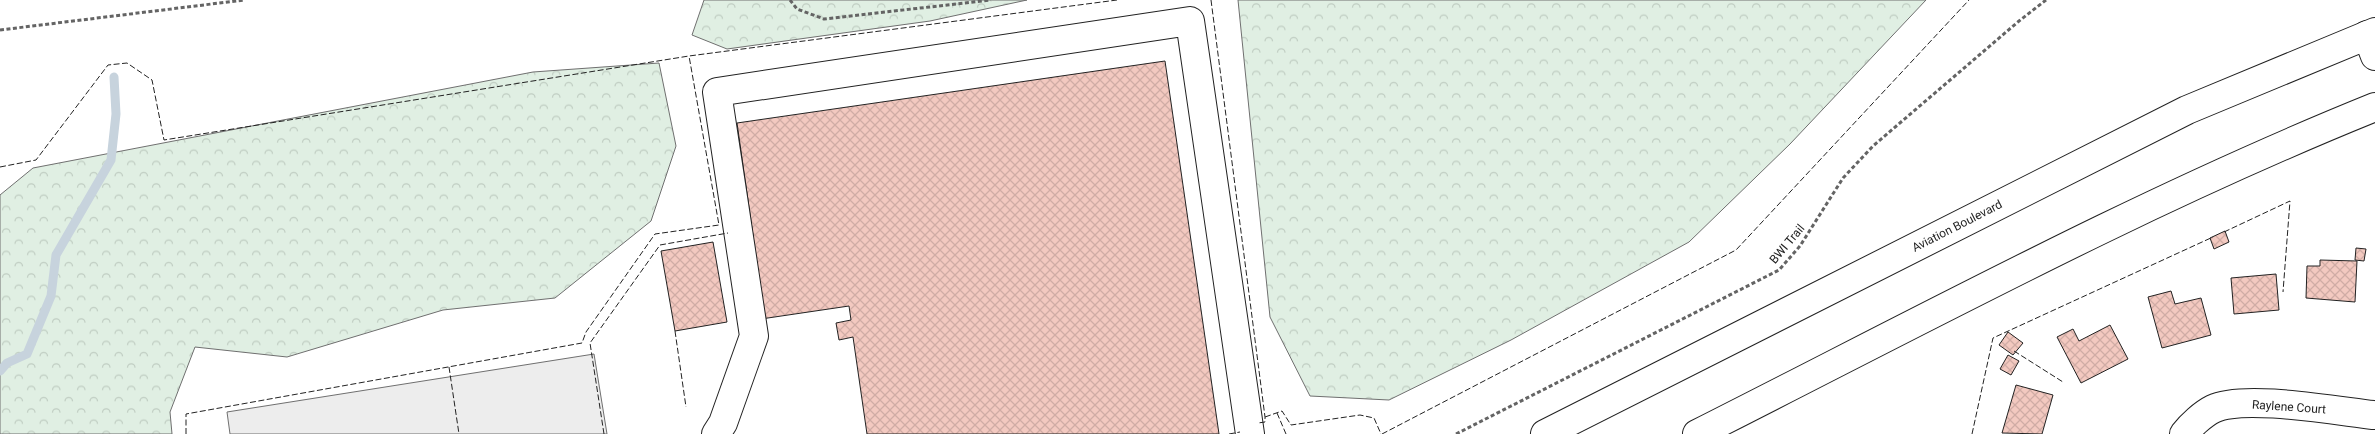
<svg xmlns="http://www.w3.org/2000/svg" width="2375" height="434" font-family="Roboto,sans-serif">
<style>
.forest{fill:url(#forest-crowns);stroke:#6f6f6f}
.parking{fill:#ededed;stroke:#6f6f6f}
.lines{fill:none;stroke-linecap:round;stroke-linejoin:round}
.stream{stroke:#c7d3dd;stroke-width:9}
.building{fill:url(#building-cross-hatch);stroke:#222}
.minor-casing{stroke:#222;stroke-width:30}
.major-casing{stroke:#222;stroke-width:30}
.path{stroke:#646464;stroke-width:3;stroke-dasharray:4 2.5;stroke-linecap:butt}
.minor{stroke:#fff;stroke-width:28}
.major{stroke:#fff;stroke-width:28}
.fence{stroke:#222;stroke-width:1;stroke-dasharray:6 2.5;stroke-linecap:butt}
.labels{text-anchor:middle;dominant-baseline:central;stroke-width:4;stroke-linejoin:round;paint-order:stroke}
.street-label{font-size:12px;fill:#222;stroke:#fff}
</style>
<defs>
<pattern id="forest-crowns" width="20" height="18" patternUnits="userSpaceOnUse" patternTransform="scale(1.25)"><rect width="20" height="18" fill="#e0efe3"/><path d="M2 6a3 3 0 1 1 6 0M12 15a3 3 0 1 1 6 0" fill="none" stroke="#c0cdc2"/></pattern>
<pattern id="building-cross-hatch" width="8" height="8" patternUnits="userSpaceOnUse" patternTransform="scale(1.25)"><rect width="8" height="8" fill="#f3c9c0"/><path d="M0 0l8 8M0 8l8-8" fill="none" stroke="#d0aca5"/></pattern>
</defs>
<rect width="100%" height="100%" fill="#fff"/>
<path class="forest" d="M704 0H1027L930 21 727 49 692 35Z
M1238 0H1926L1790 144 1689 242 1511 340 1389 400 1310 396 1270 317Z
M659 63 676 146 651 221 555 298 443 310 287 357 195 347 170 412 172 434H0V195L33 168 533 72Z"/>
<path class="parking" d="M594 354 607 434H230L227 412Z"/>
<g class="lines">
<path class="stream" d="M0 371 7 363 27 354 51 296 56 255 111 160 116 114 114 77"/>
</g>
<path class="building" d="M1165 61 1219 434H867L853 337 839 340 836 323 851 320 849 306 761 319 759 307 763 306 737 123Z
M2225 231 2229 242 2214 249 2210 238Z
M713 242 727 322 675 331 661 251Z
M2356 248 2366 249 2364 261 2355 260Z
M2320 260 2357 261 2355 302 2306 298 2307 266H2320Z
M2276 274 2279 310 2234 314 2231 278Z
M2171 291 2175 304 2201 298 2211 335 2162 348 2148 297Z
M2110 325 2128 359 2081 383 2057 337 2073 329 2079 341Z
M2008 332 2023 343 2013 355 1999 345Z
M2008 355 2019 361 2011 375 2000 369Z
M2016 385 2053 395 2042 434 2002 433Z"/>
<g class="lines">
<g class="minor-casing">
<path id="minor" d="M2367 35 2375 56
M716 434 723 423 754 336 717 92 1190 21 1250 434
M2184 434C2191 425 2203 414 2213 409 2243 394 2337 411 2373 415"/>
</g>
<g class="major-casing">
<path id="major" d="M1545 434 2187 110 2375 32
M1697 434C1921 321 2142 201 2375 107"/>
</g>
<path class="path" d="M790 0 797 9 824 19 991 0
M0 30 244 0
M1456 434 1779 270 1800 246 1843 178 1873 146 2019 21 2046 0"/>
<use href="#minor" class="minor"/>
<use href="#major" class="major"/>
<path class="fence" d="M1211 0 1265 417V422L1258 423
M0 167 36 160 108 65 127 63 152 80 164 140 689 56 1117 0
M2224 232 2290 201 2283 292
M675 331 686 407
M2014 351 2063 382
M449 367 459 434
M1277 413 1286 434
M1265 417 1282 411 1291 425 1360 415 1374 418 1381 434
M186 434V414L582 343 586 332 655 234 719 225 689 56
M604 434 590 343 660 245 728 233
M1229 434 1240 432
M1382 434 1736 250 1969 0
M1972 434 1993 338 2213 237"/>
</g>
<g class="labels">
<g class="street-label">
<text transform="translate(1957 226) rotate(-27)">Aviation Boulevard</text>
<text transform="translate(1787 244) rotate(-50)">BWI Trail</text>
<text transform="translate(2289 407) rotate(4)">Raylene Court</text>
</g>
</g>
</svg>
